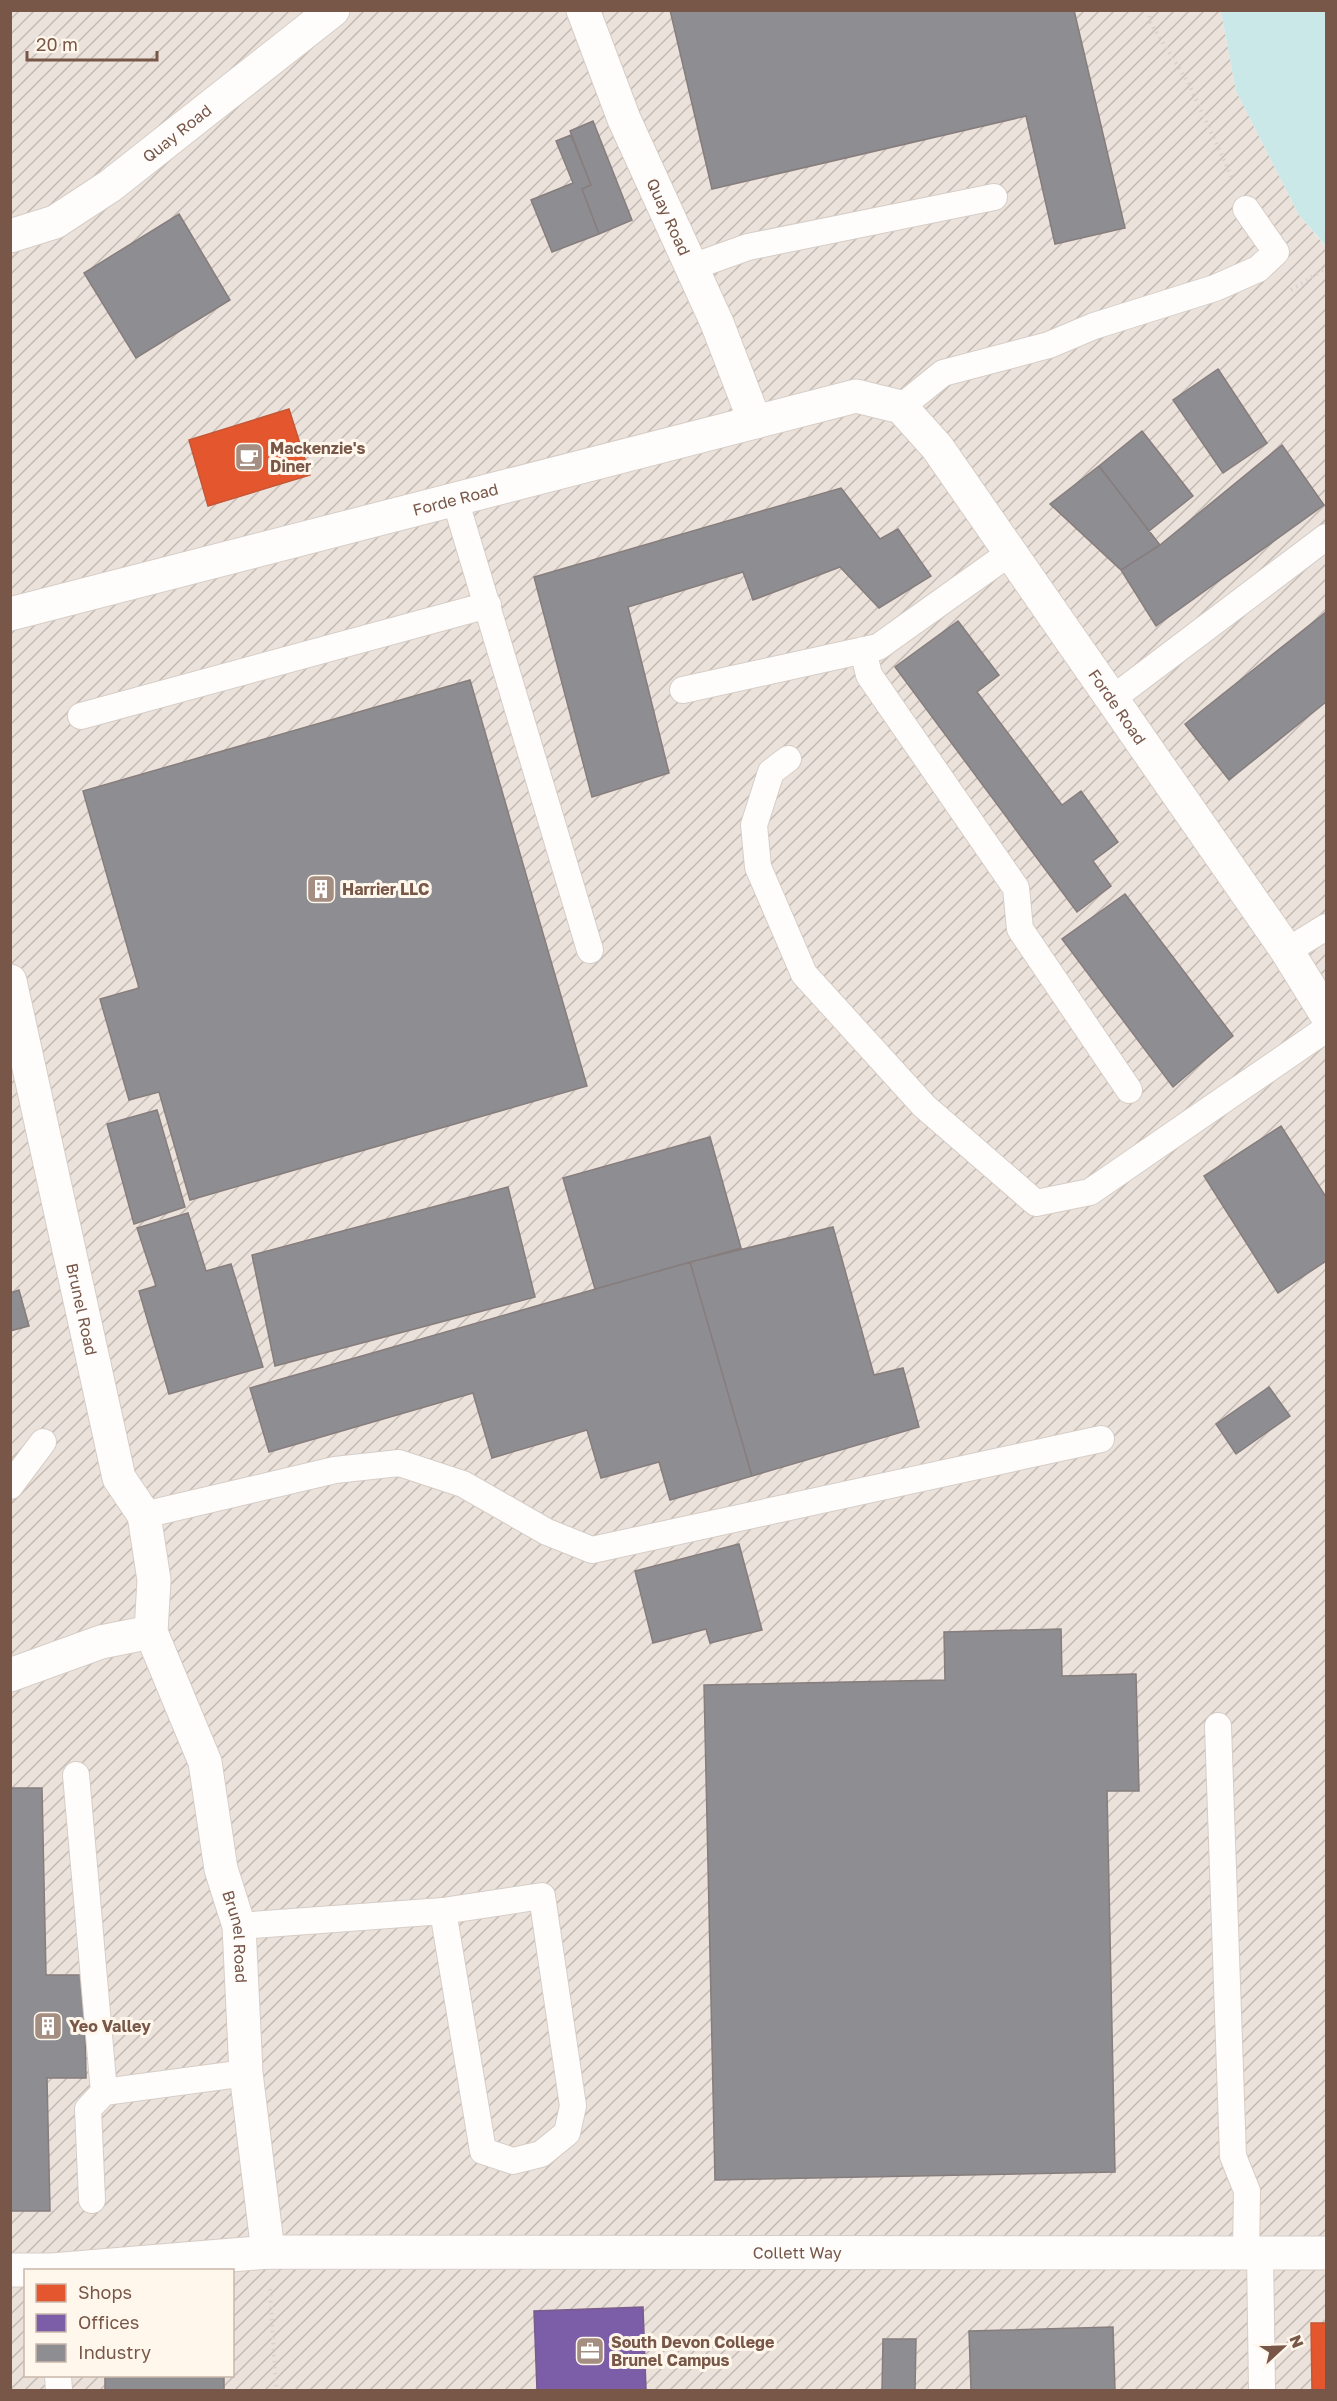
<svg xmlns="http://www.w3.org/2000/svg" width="1337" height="2401" font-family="'Golos Text',sans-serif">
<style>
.industrial{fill:url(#industrial-furrows);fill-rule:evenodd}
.water{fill:#cbe8e9}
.shops{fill:#e4572e;stroke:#c45736;stroke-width:1.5}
.offices{fill:#7b5ea7;stroke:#7a5c8a;stroke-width:1.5}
.industry{fill:#8d8d92;stroke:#877d7c;stroke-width:1.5}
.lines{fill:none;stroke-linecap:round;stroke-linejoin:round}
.lane-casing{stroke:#d6cdc7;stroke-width:28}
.street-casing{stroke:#d6cdc7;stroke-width:35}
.path{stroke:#dad1cd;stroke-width:4;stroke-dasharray:1.5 4.5;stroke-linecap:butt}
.lane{stroke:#fefdfc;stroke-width:26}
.street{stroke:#fefdfc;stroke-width:33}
.labels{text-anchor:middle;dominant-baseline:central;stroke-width:6;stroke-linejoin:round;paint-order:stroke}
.street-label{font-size:16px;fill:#785748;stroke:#fff7ec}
.poi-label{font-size:16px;font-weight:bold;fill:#785748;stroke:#fff7ec;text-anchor:start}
</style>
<defs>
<pattern id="industrial-furrows" width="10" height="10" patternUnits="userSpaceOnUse" patternTransform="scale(1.5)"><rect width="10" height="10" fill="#ebe2db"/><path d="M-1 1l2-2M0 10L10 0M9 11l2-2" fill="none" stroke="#c3bab4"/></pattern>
</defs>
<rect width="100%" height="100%" fill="#f7f2eb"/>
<path class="industrial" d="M11 11H1221L1236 91 1299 215 1326 247V2390H11ZM26 2270H232V2376H26Z"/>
<path class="water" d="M1221 11H1326V246L1299 215 1236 91Z"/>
<path class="shops" d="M289 409 310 475 208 506 189 440Z
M1311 2323H1326V2390H1312Z"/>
<path class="offices" d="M643 2307 646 2390H537L534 2311Z"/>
<path class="industry" d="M670 10H1074L1125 228 1055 244 1026 116 712 189Z
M593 121 632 220 599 234 582 189 591 185 570 131Z
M571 135 591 185 582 189 599 234 552 252 531 200 573 183 556 141Z
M179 214 230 300 136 358 84 273Z
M1218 369 1267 443 1223 473 1173 400Z
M1142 431 1193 496 1149 531 1099 466Z
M1282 445 1324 505 1156 626 1121 570 1160 545Z
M1099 466 1160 545 1121 570 1050 504Z
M841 488 880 539 898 529 931 576 879 608 840 567 753 600 743 572 628 607 669 773 592 797 534 577Z
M1326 612V702L1229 780 1185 724Z
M958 621 999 675 977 692 1062 805 1081 791 1118 842 1093 861 1111 886 1077 912 895 667Z
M470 680 587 1086 190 1200 159 1092 129 1100 100 999 139 988 83 791Z
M1125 894 1233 1036 1173 1087 1062 939Z
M157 1110 185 1207 134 1224 107 1124Z
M1281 1126 1326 1197V1261L1278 1293 1204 1176Z
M710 1137 741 1248 595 1289 563 1178Z
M508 1187 535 1297 275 1366 252 1255Z
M188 1213 206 1271 231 1264 263 1367 169 1394 139 1291 156 1286 137 1228Z
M833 1227 874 1375 903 1368 919 1427 752 1476 690 1262Z
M690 1262 752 1476 670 1500 659 1462 601 1478 587 1430 492 1458 473 1393 269 1452 250 1388Z
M19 1290 29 1326 10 1331V1293Z
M1269 1387 1290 1416 1236 1454 1216 1424Z
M739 1544 762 1630 710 1643 706 1629 653 1643 635 1571Z
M1061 1629 1062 1676 1136 1674 1139 1791H1107L1115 2172 715 2180 704 1685 945 1680 944 1632Z
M10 1788H42L46 1975H84L86 2078H47L50 2211H10Z
M1113 2327 1115 2390H971L969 2331Z
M883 2339H916L915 2390H882Z
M105 2376H224V2390H105Z"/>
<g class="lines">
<g class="lane-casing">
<path id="lane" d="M692 267 748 247 994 197
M901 407 943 373 1049 345 1094 326 1215 288 1258 269 1276 252 1246 209
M455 499 590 950
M863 650 869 675 1016 888 1020 929 1129 1090
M683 690 878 647 1011 552
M1112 699 1326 537
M81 716 488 605
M788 759 771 772 754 825 758 867 804 974 924 1106 1036 1203 1090 1192 1326 1029
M1287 951 1326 927
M10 1486 43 1442
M144 1515 335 1470 399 1463 463 1484 547 1532 592 1550 1101 1439
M1218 1726 1233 2156 1247 2191 1246 2253
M76 1775 104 2092 88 2109 92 2200
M239 1926 443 1911 542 1896 573 2106 567 2133 541 2154 513 2161 483 2151 443 1911
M104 2092 246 2073
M1260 2253 1262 2390
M58 2376 59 2390"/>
</g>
<g class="street-casing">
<g id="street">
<path id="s1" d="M583 10 624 119 717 323 755 422"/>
<path id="s2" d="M10 236 55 222 110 186 333 10"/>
<path id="s3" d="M10 614 856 396 901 407 937 447 1287 951 1326 1014"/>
<path id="s4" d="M10 981 119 1478 144 1515 154 1580 151 1632 205 1762 221 1869 239 1926 246 2073 268 2252"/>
<path d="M10 1675 101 1642 151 1632"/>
<path id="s5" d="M10 2270H52L268 2252 1326 2253"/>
</g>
</g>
<path class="path" d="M1149 10 1150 22 1189 84 1232 178
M1291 290 1326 268
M270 2289 276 2390"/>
<use href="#lane" class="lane"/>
<use href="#street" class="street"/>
</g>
<defs>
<g id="cafe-square" transform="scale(1.5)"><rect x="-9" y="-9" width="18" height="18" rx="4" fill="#a48d81" stroke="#fff7ec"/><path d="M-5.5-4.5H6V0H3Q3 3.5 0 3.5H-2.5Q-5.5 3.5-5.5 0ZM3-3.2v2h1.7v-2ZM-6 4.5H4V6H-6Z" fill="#fff"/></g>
<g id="building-square" transform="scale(1.5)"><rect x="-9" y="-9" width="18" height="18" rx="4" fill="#a48d81" stroke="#fff7ec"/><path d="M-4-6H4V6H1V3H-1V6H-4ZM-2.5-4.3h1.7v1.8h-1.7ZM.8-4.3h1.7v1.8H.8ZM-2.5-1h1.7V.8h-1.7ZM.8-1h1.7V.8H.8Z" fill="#fff"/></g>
<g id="office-square" transform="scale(1.5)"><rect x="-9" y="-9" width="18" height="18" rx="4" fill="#a48d81" stroke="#fff7ec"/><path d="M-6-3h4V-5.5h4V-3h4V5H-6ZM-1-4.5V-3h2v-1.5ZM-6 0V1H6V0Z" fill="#fff"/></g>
</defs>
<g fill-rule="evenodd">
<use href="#cafe-square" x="249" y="457"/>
<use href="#building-square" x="321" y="889"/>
<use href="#building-square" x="48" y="2026"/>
<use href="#office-square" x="590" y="2351"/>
</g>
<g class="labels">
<g class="street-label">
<text stroke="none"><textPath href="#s2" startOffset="198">Quay Road</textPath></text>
<text stroke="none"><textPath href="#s1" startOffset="224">Quay Road</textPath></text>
<text stroke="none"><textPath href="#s3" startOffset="460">Forde Road</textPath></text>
<text stroke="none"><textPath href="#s3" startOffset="1290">Forde Road</textPath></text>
<text stroke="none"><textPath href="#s4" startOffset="336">Brunel Road</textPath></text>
<text stroke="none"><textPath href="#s4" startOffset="990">Brunel Road</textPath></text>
<text stroke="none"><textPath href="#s5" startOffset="788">Collett Way</textPath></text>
</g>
<g class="poi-label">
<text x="270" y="448">Mackenzie's<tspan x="270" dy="18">Diner</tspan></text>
<text x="342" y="889">Harrier LLC</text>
<text x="69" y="2026">Yeo Valley</text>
<text x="611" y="2342">South Devon College<tspan x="611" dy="18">Brunel Campus</tspan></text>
</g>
</g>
<rect width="1337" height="2401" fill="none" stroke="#785748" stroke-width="24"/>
<rect x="24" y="2269" width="210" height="108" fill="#fff7ec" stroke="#c9b7aa" stroke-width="1.5"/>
<rect x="36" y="2284" width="30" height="18" fill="#e4572e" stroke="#c9b7aa" stroke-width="1.5"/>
<text x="78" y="2299" font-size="18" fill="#785748">Shops</text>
<rect x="36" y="2314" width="30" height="18" fill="#7b5ea7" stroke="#c9b7aa" stroke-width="1.5"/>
<text x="78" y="2329" font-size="18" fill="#785748">Offices</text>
<rect x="36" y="2344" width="30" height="18" fill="#8d8d92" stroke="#c9b7aa" stroke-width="1.5"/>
<text x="78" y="2359" font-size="18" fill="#785748">Industry</text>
<g transform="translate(1283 2347) rotate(68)" stroke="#fff7ec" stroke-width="4.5" paint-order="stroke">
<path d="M0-4.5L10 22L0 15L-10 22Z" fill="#785748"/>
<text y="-9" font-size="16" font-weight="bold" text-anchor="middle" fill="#785748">N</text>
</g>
<path d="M27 51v9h130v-9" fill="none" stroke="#785748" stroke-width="3"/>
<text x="36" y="51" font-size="18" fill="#785748" stroke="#fff7ec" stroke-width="4.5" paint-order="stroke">20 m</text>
</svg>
